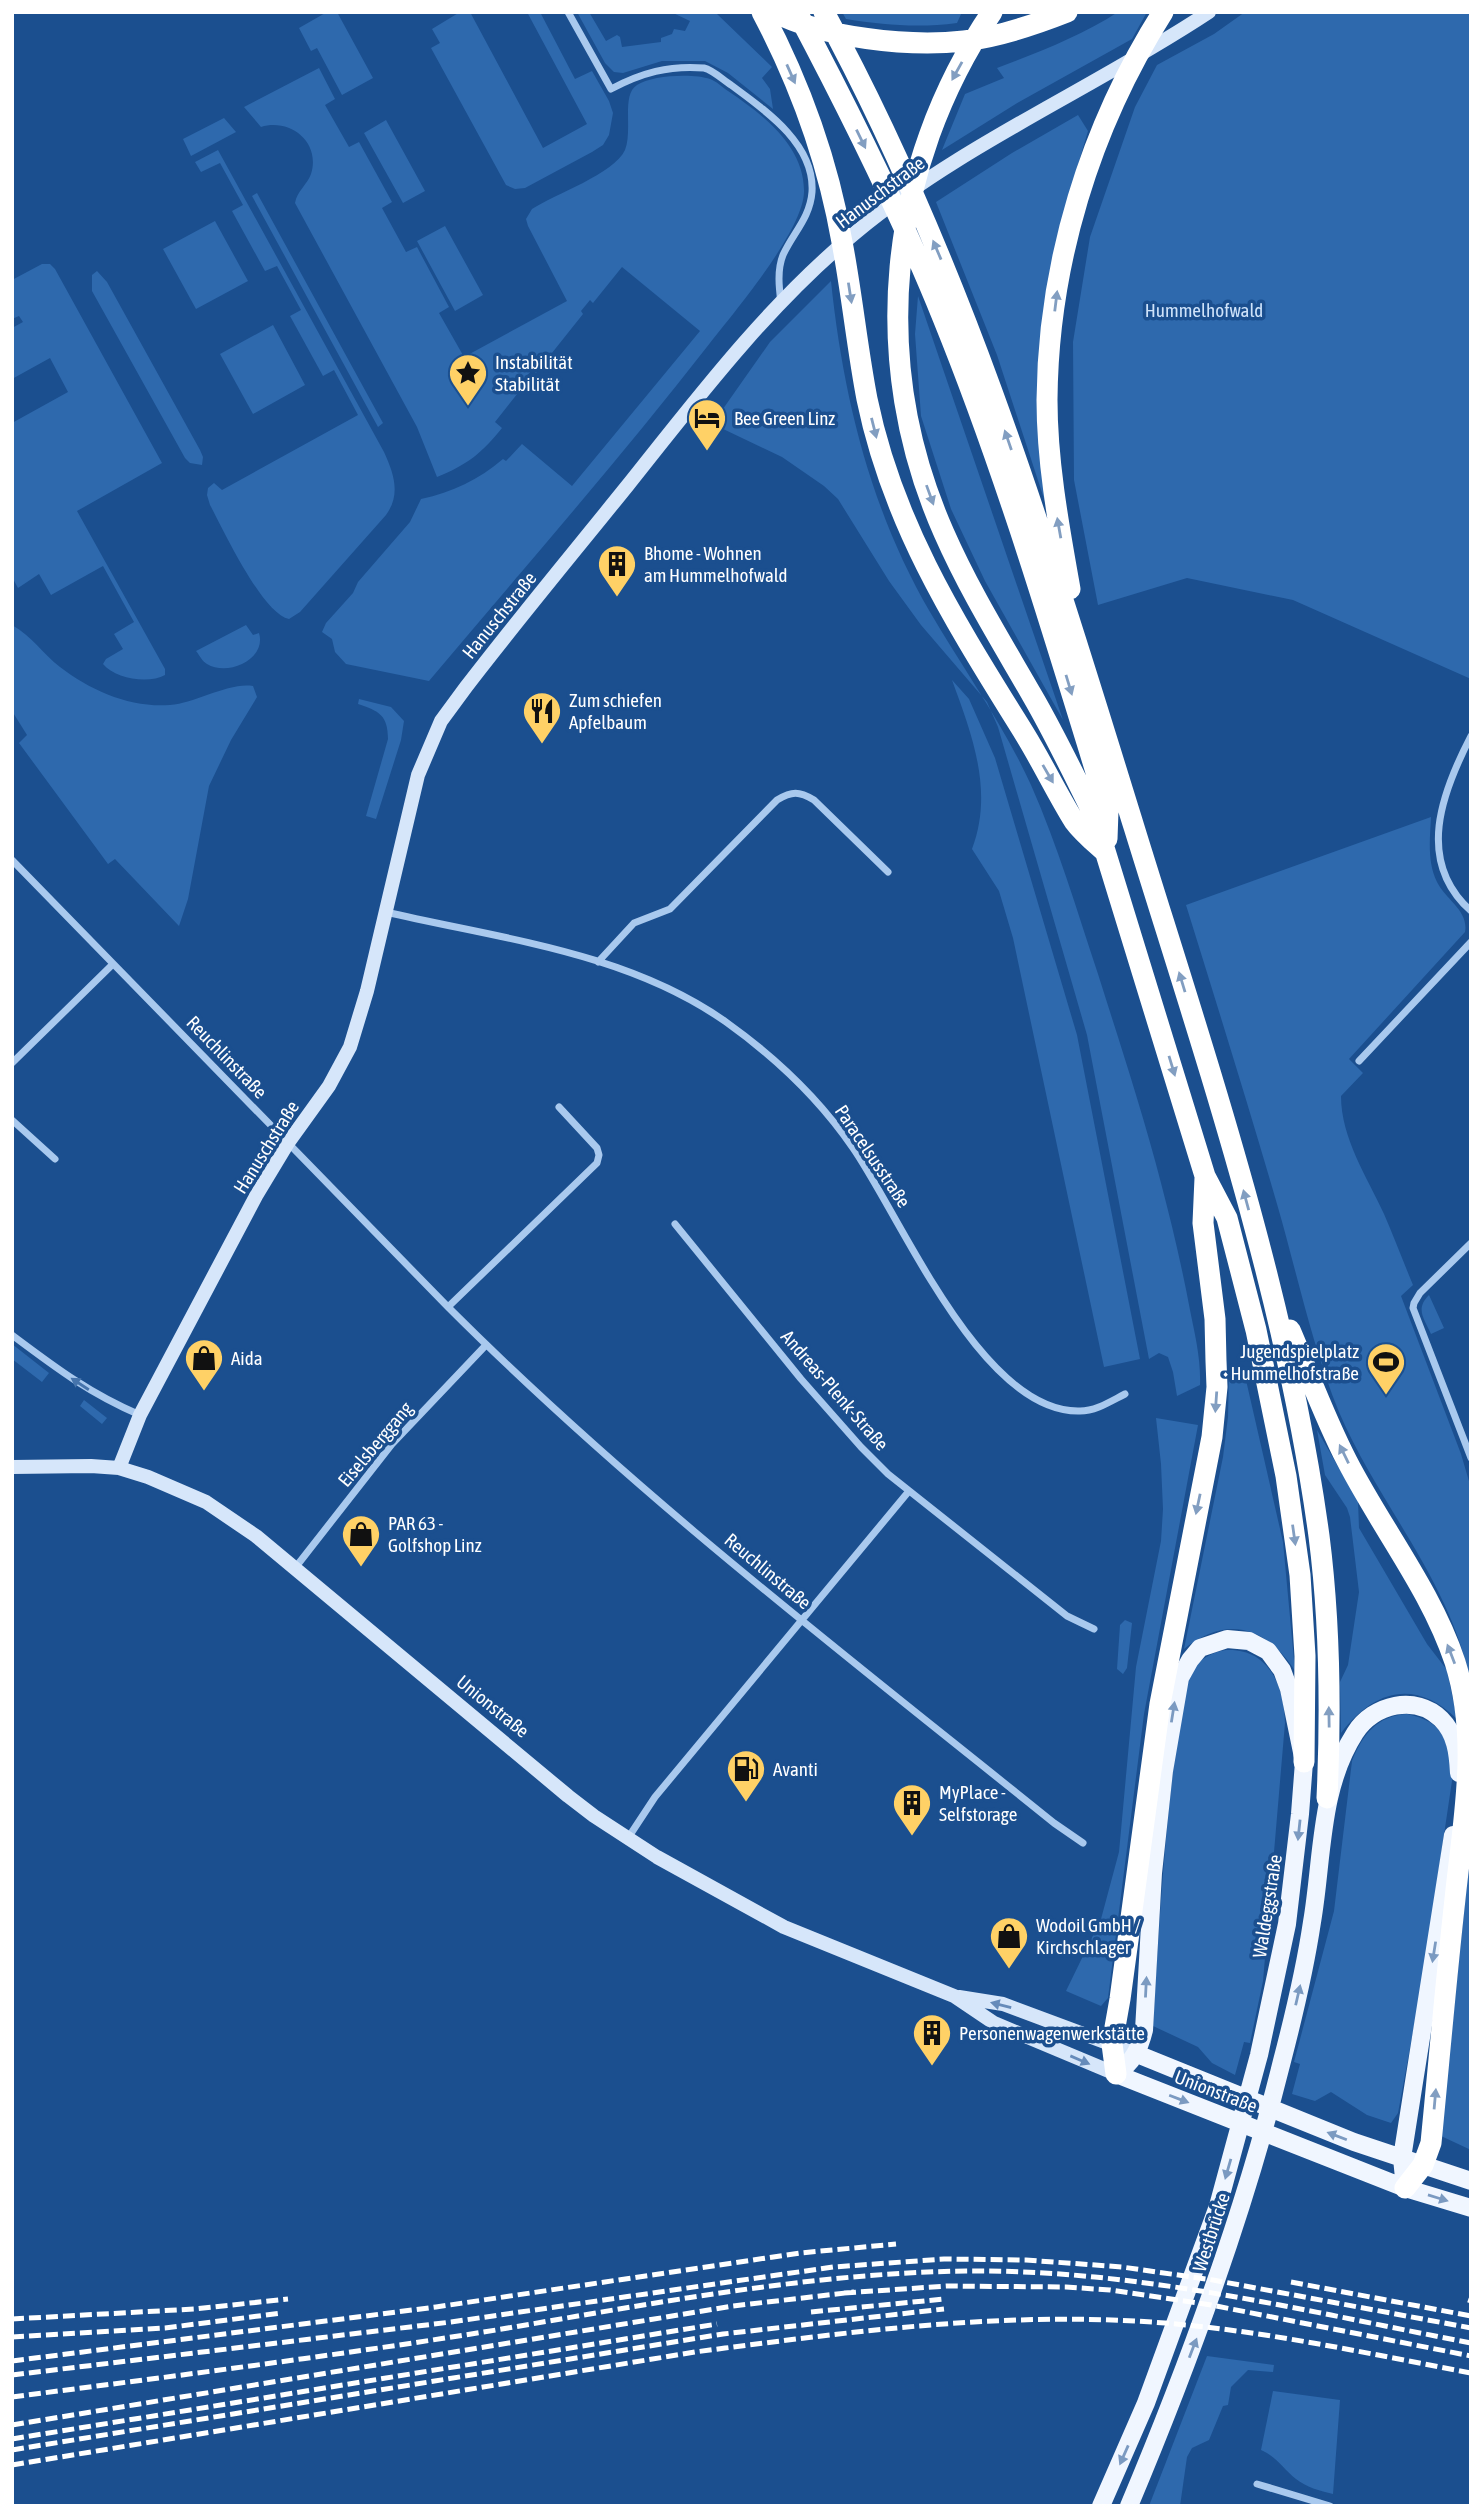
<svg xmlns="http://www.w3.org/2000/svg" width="1483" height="2518" font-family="'Asap Condensed',sans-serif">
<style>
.green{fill:#2e69ad}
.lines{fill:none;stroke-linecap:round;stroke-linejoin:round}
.street{stroke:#a9c9ee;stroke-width:7}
.secondary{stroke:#d6e6fa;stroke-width:14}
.primary{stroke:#f0f6ff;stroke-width:18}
.highway{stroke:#fff;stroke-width:21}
.rail{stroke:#fff;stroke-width:5;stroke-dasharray:12 5;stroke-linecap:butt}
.oneway{fill:#829ec1}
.oneway2{fill:#4674ac}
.oneway3{fill:#7b9ac1}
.oneway4{fill:#668bba}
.labels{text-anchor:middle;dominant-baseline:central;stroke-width:7;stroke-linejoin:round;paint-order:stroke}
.street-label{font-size:19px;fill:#fff;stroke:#1b4f8f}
.park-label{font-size:19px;fill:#cfe3fa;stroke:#1b4f8f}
.poi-label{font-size:19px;fill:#fff;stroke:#1b4f8f;text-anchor:start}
</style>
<rect width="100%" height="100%" fill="#1b4f8f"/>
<path class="green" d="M327 12H337L373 78 342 95 317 48 311 51 299 28Z
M460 12H470L543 148 587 124 527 12H540L575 79 592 71 609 101 613 113 609 135 603 145 592 152 525 188 515 189 506 185 431 48 440 43 432 29Z
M577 12H589L606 41 617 35 620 37 622 47 661 42V38L672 34 674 29 685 31 690 21 671 12H712L717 14 772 67 762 78 770 89 773 109 728 73 705 61H662L623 73 614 72 605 63Z
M842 12H962L957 23C919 28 884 25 846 19Z
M1118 12H1147L1132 39 1019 102 942 150 965 94 1004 78 997 68C1039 52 1081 36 1118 12Z
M1245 12H1471V679L1293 600 1187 578 1098 605 1074 480 1073 342 1090 237 1135 107 1157 65 1214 34Z
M319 68 335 99 325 105 349 147 359 142 392 202 382 208 406 252 417 247 449 307 439 313 464 357 567 301 528 226 526 219 532 209C555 194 614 174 625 150 633 130 621 95 637 85 651 75 694 73 710 79 716 81 722 87 728 91 762 114 805 146 804 192 803 231 735 311 710 343 620 459 523 569 429 681L346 664 335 652 332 639 322 632 326 623 353 593 358 582 410 522 421 499C453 492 478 480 503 459L506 461 522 444 572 486 700 331 622 267 593 303 590 300 581 311 583 314 536 373 532 370 522 381 525 384 495 422 502 428C482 453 467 465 437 477L417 427 295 203C297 191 307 185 311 174 321 142 290 118 261 127L244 107Z
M1078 115 1088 131 1059 229 1049 276 1048 511 997 355 936 202 1012 153Z
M224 118 236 132 191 156 183 139Z
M386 120 425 191 403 203 364 133Z
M218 150 384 452C394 474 401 494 386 515L300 612 289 619C262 613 224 531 210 505L207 495 208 488 214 483 222 490 358 415 334 370 323 376 290 316 301 310 277 266 265 271 232 211 243 205 220 163 201 172 195 162Z
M257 193 383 423 378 427 252 196Z
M215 221 248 281 196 309 163 249Z
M445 226 483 295 455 311 417 241Z
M42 264H50L55 269 162 463 77 511 165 669V675C149 684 115 679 103 664L106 659 123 649 114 634 134 622 103 566 51 595 39 574 18 588 12 577V423L68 392 50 358 12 379V328L23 322 19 316 12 319V280Z
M97 271 107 282 200 450 203 457 202 465 190 463 185 458 92 291V275Z
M831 281C843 397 871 511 930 612 964 670 1003 724 1031 785 1058 846 1077 911 1098 974 1120 1044 1143 1113 1161 1183 1172 1225 1182 1267 1190 1310 1195 1335 1201 1359 1200 1385L1177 1396 1173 1372 1168 1357 1159 1353 1149 1359 1087 1035 998 727 987 702 921 625 889 581 838 499 824 486 782 457 719 427 718 416 770 342Z
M918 296 1063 720 985 581 951 509 921 416 915 334Z
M273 325 305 385 253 414 220 354Z
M12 625C32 636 43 654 60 667 91 691 131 708 170 705 196 703 229 682 253 686L257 697 231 740 209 786 188 899 179 926 115 859 108 864 19 743 27 735 12 711Z
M246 625 253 635 259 633C267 659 228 677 207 664 202 661 200 656 196 651Z
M952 680 969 699 995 758 1077 1035 1140 1359 1104 1367 1013 938 999 891 972 849C994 791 972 735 952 680Z
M359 699 391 707 404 721 401 740 376 819 366 816 388 739C388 715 379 711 358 704Z
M1431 817C1430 838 1427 862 1437 882 1446 900 1469 911 1465 932L1349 1059 1363 1073 1341 1096C1341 1138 1367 1177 1384 1214 1394 1237 1403 1261 1413 1285L1401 1296 1461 1454 1471 1488V1687C1454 1585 1379 1506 1339 1412 1312 1346 1297 1273 1277 1204 1248 1104 1217 1005 1186 905Z
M1429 1295 1444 1328 1431 1334C1424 1318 1415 1309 1429 1295Z
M12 1344 49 1373 42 1382 12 1359Z
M1243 1367 1283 1542 1295 1671C1267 1627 1227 1614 1184 1649L1223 1457 1228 1417 1229 1370Z
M84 1400 107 1418 102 1424 80 1406Z
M1156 1418 1198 1425 1144 1714 1108 1998 1101 2006 1066 1991 1101 1919 1119 1852 1136 1667 1161 1541 1163 1509 1161 1464Z
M1317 1430 1358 1501 1359 1528 1427 1644 1447 1670 1457 1719C1415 1678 1374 1690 1341 1733L1340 1682 1348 1665 1359 1592 1350 1517 1347 1508 1325 1475Z
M1125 1620 1132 1623 1127 1668 1123 1674 1117 1669 1120 1625Z
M1226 1650C1269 1648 1284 1686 1285 1723L1263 1981 1250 2043 1244 2042 1235 2075 1212 2063 1198 2047 1153 2026C1158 1941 1163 1856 1173 1771 1176 1741 1179 1698 1192 1672 1199 1659 1212 1652 1226 1650Z
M1407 1714C1445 1722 1447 1741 1453 1774L1422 1983 1398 2113 1391 2123 1367 2115 1331 2092 1315 2101 1292 2094 1300 2064 1294 2062 1334 1911 1352 1761C1363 1734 1377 1716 1407 1714Z
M1471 1843V2150L1441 2136Z
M1207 2356 1274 2365 1273 2372 1248 2370 1231 2387 1228 2405 1223 2406 1209 2440 1192 2448 1187 2457 1180 2506H1149Z
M1273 2391 1340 2400 1333 2494C1320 2491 1306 2487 1296 2479 1283 2469 1277 2457 1261 2450Z"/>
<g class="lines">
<path class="street" d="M568 12 611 89C641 73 669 65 704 68 713 70 723 80 731 85 765 110 815 144 812 192 810 218 793 233 783 255 777 270 779 287 781 303
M1471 736C1442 792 1415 861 1471 911
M12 860 448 1307C636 1495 848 1657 1054 1823L1083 1843
M386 912C501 939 627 952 726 1022 775 1057 818 1097 853 1148 901 1217 982 1414 1080 1411 1096 1411 1111 1401 1125 1394
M598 962 634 923 670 909 777 800C792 791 799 791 814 800L888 872
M1359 1061 1471 942
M12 1063 113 964
M12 1120 55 1159
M675 1224 801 1379 861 1447 888 1474 1067 1616 1094 1629
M1471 1243 1420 1293 1414 1303 1413 1308 1471 1458
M448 1307 597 1163 599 1155 597 1148 559 1107
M12 1335C56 1368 89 1393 140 1415
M295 1568 392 1444 486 1345
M628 1838 655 1797 909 1491
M1257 2484 1330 2506"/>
<path class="secondary" d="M12 1467 91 1466 119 1468 148 1477 206 1502 256 1536 568 1796 594 1816 657 1857 784 1927 954 1996 994 2023 1116 2074
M119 1468 140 1415 256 1196 288 1143 329 1086 350 1047 367 991 418 775 441 721 466 687C519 618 574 552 628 485 698 397 767 306 855 233 962 144 1093 89 1209 12
M959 1997 1003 2004 1137 2054"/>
<path class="primary" d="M1137 2054 1354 2142 1471 2181
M1116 2074 1405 2188 1471 2208
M1405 2188 1402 2158 1453 1835
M1101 2506 1146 2403 1218 2206 1259 2055 1287 1924 1300 1814 1304 1762 1289 1689 1282 1670 1268 1651 1249 1641 1227 1639 1200 1648 1190 1660 1180 1678 1164 1771 1153 1873 1144 2030C1139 2050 1133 2062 1116 2074
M1129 2506C1190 2361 1244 2214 1282 2061 1294 2015 1305 1969 1312 1922 1323 1858 1319 1789 1355 1733 1373 1704 1416 1694 1441 1719 1456 1734 1458 1753 1459 1773"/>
<path class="highway" d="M762 12C800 84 828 162 842 242 852 294 857 347 867 399 893 526 957 625 1024 733 1042 762 1056 792 1074 821 1082 832 1094 842 1104 851
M774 12C824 38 908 47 964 41 999 37 1034 25 1067 12
M797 12C850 112 901 214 943 318 1008 478 1057 646 1108 811L1107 839
M824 12C964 268 1048 550 1134 827 1206 1060 1286 1293 1319 1536 1330 1622 1331 1711 1327 1798
M992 12C887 167 868 362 944 533 969 590 1002 643 1033 697 1055 735 1074 775 1094 815L1205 1176 1227 1218 1256 1330 1286 1476 1300 1575 1305 1656 1304 1762
M1070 589C1059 527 1047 463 1047 400 1048 264 1090 127 1163 12
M1290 1330C1309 1374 1325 1419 1347 1461 1382 1529 1431 1590 1455 1662 1480 1741 1463 1820 1455 1899 1446 1980 1439 2062 1431 2143L1423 2165 1405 2188
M1116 2074 1112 2044 1120 1999 1160 1704 1212 1437 1217 1387 1216 1361 1215 1319 1203 1223 1205 1178"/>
<path class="rail" d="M1291 2282 1471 2316
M1469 2290H1471
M844 2293 947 2286 1066 2287 1110 2290 1211 2305 1471 2356
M1468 2300 1471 2301
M811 2312 944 2299
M12 2319 194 2309 288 2299
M12 2337 165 2328 282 2313
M12 2361 436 2307 800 2253 896 2244
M12 2375 451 2322 833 2267 944 2259 1026 2260 1122 2267 1213 2280 1471 2328
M12 2397C174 2376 335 2356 496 2330 651 2304 809 2273 966 2271 1137 2269 1304 2311 1471 2343
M12 2425 733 2306 854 2292
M12 2439 717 2324
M12 2450 723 2334 944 2309
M12 2465 695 2352C841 2333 987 2313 1135 2321 1248 2327 1360 2352 1471 2373"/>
</g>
<defs><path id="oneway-solid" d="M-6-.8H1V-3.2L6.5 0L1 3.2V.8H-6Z" transform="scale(1.75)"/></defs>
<g class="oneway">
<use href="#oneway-solid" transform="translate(957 71) rotate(119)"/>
<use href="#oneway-solid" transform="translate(791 74) rotate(66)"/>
<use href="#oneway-solid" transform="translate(861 139) rotate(64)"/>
<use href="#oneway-solid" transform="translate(937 250) rotate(-113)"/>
<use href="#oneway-solid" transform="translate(850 293) rotate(81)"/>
<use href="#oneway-solid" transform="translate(1056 301) rotate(-83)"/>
<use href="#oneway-solid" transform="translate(874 428) rotate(76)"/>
<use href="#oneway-solid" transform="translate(1008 440) rotate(-109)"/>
<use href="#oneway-solid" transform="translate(930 495) rotate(70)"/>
<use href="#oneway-solid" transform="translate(1059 528) rotate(-100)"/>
<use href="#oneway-solid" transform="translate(1069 685) rotate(73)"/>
<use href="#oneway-solid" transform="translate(1048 774) rotate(60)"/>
<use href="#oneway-solid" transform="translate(1182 982) rotate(-107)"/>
<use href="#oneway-solid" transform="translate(1172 1066) rotate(73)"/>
<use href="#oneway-solid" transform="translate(1246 1200) rotate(-105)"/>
<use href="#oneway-solid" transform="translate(1216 1402) rotate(94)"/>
<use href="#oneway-solid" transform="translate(1344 1454) rotate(-116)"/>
<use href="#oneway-solid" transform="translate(1198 1504) rotate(102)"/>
<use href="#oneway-solid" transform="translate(1294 1535) rotate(82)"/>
<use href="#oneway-solid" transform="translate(1451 1654) rotate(-111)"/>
<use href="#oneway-solid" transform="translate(1329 1717) rotate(-91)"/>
<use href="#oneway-solid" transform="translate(1435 2099) rotate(-85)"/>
</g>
<use class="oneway2" href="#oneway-solid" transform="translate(80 1384) rotate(-147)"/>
<g class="oneway3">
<use href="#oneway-solid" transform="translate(1173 1712) rotate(-81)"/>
<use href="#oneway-solid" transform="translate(1299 1830) rotate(96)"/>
<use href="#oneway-solid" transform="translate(1434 1952) rotate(99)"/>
<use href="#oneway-solid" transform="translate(1146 1987) rotate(-87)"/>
<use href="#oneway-solid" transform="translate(1298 1995) rotate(-77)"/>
<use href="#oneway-solid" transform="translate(1179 2099) rotate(21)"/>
<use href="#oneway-solid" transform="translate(1337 2136) rotate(-159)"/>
<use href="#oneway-solid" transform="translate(1228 2169) rotate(106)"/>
<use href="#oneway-solid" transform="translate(1438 2198) rotate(17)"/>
<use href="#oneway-solid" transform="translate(1193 2348) rotate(-69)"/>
<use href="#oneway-solid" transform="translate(1124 2455) rotate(114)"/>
</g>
<g class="oneway4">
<use href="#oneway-solid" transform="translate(1001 2005) rotate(-166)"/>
<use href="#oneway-solid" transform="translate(1080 2060) rotate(23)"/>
</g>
<defs>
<g id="sight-pin" transform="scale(2.0125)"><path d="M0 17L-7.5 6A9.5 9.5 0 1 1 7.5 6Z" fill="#ffd166" stroke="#1b4f8f"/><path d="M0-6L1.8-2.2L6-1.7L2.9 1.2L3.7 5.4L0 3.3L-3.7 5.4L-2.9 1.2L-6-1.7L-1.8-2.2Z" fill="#111"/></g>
<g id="hotel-pin" transform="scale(2.0125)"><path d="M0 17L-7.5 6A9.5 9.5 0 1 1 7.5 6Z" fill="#ffd166" stroke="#1b4f8f"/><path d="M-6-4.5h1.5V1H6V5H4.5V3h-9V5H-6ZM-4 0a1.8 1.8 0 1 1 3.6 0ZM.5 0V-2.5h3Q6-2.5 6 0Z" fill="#111"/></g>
<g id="building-pin" transform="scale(2.0125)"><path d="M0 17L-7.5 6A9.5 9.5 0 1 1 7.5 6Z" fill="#ffd166" stroke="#1b4f8f"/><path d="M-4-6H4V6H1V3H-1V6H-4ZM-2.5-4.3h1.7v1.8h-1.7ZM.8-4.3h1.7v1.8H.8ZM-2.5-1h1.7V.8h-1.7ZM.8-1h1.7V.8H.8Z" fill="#111"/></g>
<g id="restaurant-pin" transform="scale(2.0125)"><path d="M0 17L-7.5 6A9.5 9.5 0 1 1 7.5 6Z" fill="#ffd166" stroke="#1b4f8f"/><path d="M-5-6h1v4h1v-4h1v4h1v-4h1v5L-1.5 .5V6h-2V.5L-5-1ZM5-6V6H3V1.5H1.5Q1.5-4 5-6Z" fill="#111"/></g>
<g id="shop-pin" transform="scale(2.0125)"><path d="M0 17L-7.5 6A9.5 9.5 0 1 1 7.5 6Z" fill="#ffd166" stroke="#1b4f8f"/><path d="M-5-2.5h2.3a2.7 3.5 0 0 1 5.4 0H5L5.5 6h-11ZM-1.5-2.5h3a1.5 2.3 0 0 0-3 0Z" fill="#111"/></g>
<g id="stadium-pin" transform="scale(2.0125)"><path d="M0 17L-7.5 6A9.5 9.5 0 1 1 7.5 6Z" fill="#ffd166" stroke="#1b4f8f"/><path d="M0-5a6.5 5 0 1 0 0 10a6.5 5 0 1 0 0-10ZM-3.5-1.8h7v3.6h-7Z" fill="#111"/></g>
<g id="fuel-pin" transform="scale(2.0125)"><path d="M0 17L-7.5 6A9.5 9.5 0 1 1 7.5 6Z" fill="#ffd166" stroke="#1b4f8f"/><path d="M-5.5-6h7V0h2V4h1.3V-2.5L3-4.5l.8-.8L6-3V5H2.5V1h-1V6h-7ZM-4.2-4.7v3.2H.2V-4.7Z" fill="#111"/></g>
</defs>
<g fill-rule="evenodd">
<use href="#sight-pin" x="468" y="373"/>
<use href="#hotel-pin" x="707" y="418"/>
<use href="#building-pin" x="617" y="564"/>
<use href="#restaurant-pin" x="542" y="711"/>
<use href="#shop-pin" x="204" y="1358"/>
<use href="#stadium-pin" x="1386" y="1362"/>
<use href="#shop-pin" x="361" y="1534"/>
<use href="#fuel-pin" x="746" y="1769"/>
<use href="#building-pin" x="912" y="1803"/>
<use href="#shop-pin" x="1009" y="1936"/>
<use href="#building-pin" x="932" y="2033"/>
</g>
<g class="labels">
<g class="street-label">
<text transform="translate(880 192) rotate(-37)">Hanuschstraße</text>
<text transform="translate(499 615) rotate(-51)">Hanuschstraße</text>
<text transform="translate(227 1057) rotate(46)">Reuchlinstraße</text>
<text transform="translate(266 1147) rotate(-58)">Hanuschstraße</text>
<text transform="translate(873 1156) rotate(56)">Paracelsusstraße</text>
<text transform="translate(835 1390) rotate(49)">Andreas-Plenk-Straße</text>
<text transform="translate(375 1444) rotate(-50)">Eiselsberggang</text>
<text transform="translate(768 1571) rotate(40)">Reuchlinstraße</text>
<text transform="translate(493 1706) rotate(39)">Unionstraße</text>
<text transform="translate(1267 1906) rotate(-81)">Waldeggstraße</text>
<text transform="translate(1216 2091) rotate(21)">Unionstraße</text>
<text transform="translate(1211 2232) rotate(-72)">Westbrücke</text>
</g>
<g class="park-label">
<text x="1204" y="310">Hummelhofwald</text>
</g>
<g class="poi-label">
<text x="495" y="362">Instabilität<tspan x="495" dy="22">Stabilität</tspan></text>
<text x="734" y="418">Bee Green Linz</text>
<text x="644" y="553">Bhome - Wohnen<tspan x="644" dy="22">am Hummelhofwald</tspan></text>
<text x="569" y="700">Zum schiefen<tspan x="569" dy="22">Apfelbaum</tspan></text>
<text x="1359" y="1351" text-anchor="end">Jugendspielplatz<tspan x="1359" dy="22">- Hummelhofstraße</tspan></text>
<text x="231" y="1358">Aida</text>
<text x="388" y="1523">PAR 63 -<tspan x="388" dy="22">Golfshop Linz</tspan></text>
<text x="773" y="1769">Avanti</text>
<text x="939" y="1792">MyPlace -<tspan x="939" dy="22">Selfstorage</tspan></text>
<text x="1036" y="1925">Wodoil GmbH /<tspan x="1036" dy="22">Kirchschlager</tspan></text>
<text x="959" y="2033">Personenwagenwerkstätte</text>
</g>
</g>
<rect width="1483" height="2518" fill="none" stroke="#ffffff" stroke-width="28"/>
</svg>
